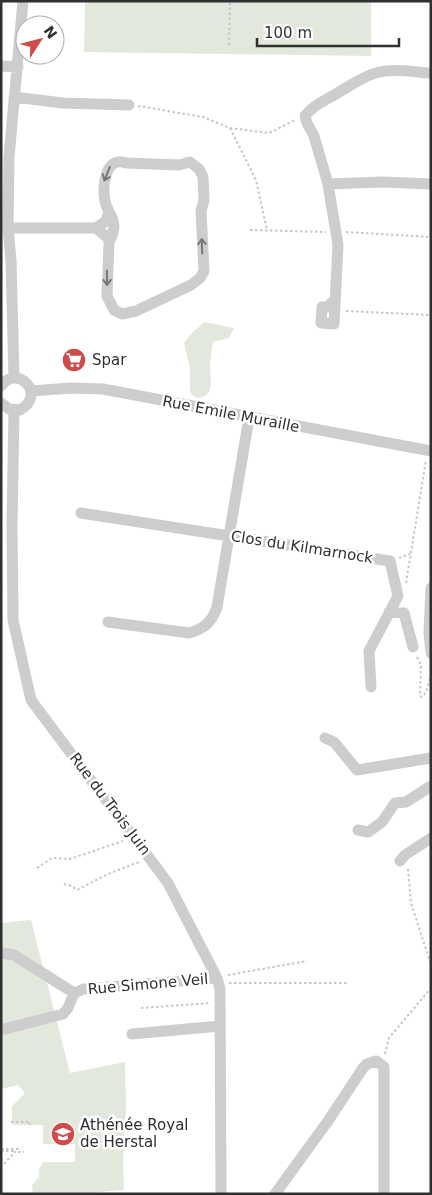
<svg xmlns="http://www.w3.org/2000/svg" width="432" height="1195" font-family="'DejaVu Sans',sans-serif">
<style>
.green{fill:#e3e8dd}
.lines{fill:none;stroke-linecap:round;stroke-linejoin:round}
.path{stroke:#c7c7c7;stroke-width:2;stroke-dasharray:2.5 2.5;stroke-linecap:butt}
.minor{stroke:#cdcdcd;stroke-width:11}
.oneway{stroke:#777}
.labels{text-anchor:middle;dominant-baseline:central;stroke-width:5;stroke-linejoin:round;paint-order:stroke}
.poi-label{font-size:15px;fill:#303030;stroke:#fff;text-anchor:start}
.street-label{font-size:15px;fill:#303030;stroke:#fff}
</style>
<rect width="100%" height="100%" fill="#fff"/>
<path class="green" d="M85 1H371V56L84 52Z
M204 322 234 328 229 338 213 342C212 350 210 359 210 367 210 380 216 395 198 398L192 395 190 390V368L184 343C189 335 197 329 204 322Z
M31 920 70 1073 125 1062 126 1108 123 1161 124 1190 75 1194H33L32 1185 39 1177V1170L43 1162H75V1144H43V1125H12V1106L25 1093 18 1085 1 1089V923Z"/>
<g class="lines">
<path class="path" d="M229 45 230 1
M138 106 203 117 230 128 269 133 295 120
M230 128 256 180 267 230
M250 230 326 232
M346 232 431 237
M346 311 431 315
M399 558 410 554
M406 583 426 460
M417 657 421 665 420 696 422 697 426 692 431 675
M37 868 52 858 70 859 123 841
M408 869 411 903 431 965
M64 884 72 886 77 890 108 874 139 862
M228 975 307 961
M229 983H347
M141 1008 211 1003
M385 1054 389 1038 431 988
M11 1122H30V1124L26 1125
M1 1149H18V1152H24
M1 1151H16L1 1167"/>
<path class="minor" d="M1 66 18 67
M14 97 63 103 129 105
M328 184 382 182 431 184
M8 228H96L108 238 109 243 107 296 114 310 122 314 136 311 191 285 200 278 204 271 201 211 204 200 203 177 199 169 190 162 179 165 126 163C105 155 102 187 105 201 105 205 108 208 109 212L106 221 96 228
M109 242C115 231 116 223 109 212
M335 300 327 307H322L321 323 334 324 338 245 328 184 314 136 307 123 305 116C312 106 324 101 334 95 347 88 361 77 376 73 393 68 413 72 431 73
M14 378 11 260 8 228 9 157 23 1
M1 386C18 363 47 395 20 410L9 409 1 403
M31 391 71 388 103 389 431 451
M14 410 12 525 13 620 31 700 168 883 217 978 220 989 221 1194
M81 513 390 561 398 596 369 651 371 687
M431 588 429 633 431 653
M389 612 404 613 413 647
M108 622 189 633C204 629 212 622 217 607L249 418
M325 738 334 742 357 770 431 758
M358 830 368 832 382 822 395 803 406 802 431 786
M400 861 405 855 431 838
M1 953 14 955 74 993 84 989 217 978
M1 1030 63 1014 68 1008 74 993
M132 1034 220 1026
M275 1194 328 1121 363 1068 367 1064 376 1061 384 1067V1194"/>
</g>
<defs><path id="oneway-shaft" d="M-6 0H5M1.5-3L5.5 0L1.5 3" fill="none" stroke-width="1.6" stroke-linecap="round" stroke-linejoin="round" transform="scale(1.25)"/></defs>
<g class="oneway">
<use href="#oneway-shaft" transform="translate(107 174) rotate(112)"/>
<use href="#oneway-shaft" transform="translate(202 246) rotate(-92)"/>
<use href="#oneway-shaft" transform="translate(107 278) rotate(89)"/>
</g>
<defs>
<g id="supermarket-disc" transform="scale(1.25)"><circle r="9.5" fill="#d04a4c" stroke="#fff"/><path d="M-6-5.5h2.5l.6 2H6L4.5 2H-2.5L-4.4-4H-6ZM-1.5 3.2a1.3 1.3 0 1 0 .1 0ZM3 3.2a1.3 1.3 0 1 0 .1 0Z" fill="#fff"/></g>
<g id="school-disc" transform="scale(1.25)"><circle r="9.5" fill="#d04a4c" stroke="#fff"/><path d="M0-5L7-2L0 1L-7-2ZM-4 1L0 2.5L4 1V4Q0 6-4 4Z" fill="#fff"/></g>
</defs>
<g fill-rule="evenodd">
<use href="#supermarket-disc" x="74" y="360"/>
<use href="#school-disc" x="63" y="1134"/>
</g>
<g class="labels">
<g class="poi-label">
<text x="92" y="360">Spar</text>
<text x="80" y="1125">Athénée Royal<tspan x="80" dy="17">de Herstal</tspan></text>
</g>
<g class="street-label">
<text transform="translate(231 414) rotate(11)">Rue Emile Muraille</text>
<text transform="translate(302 547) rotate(9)">Clos du Kilmarnock</text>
<text transform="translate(110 804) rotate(53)">Rue du Trois Juin</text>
<text transform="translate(148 984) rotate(-5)">Rue Simone Veil</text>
</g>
</g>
<rect width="432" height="1195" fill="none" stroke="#303030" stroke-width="5"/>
<g transform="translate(40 40) rotate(54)"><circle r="24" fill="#ffffff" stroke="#acacac"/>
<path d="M0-4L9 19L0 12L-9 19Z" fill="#d04a4c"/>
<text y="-8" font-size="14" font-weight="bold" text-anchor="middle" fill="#303030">N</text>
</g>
<path d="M257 38v8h142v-8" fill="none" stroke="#303030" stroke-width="2.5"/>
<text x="264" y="38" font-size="15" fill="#303030" stroke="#ffffff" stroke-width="4" paint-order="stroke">100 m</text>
</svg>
